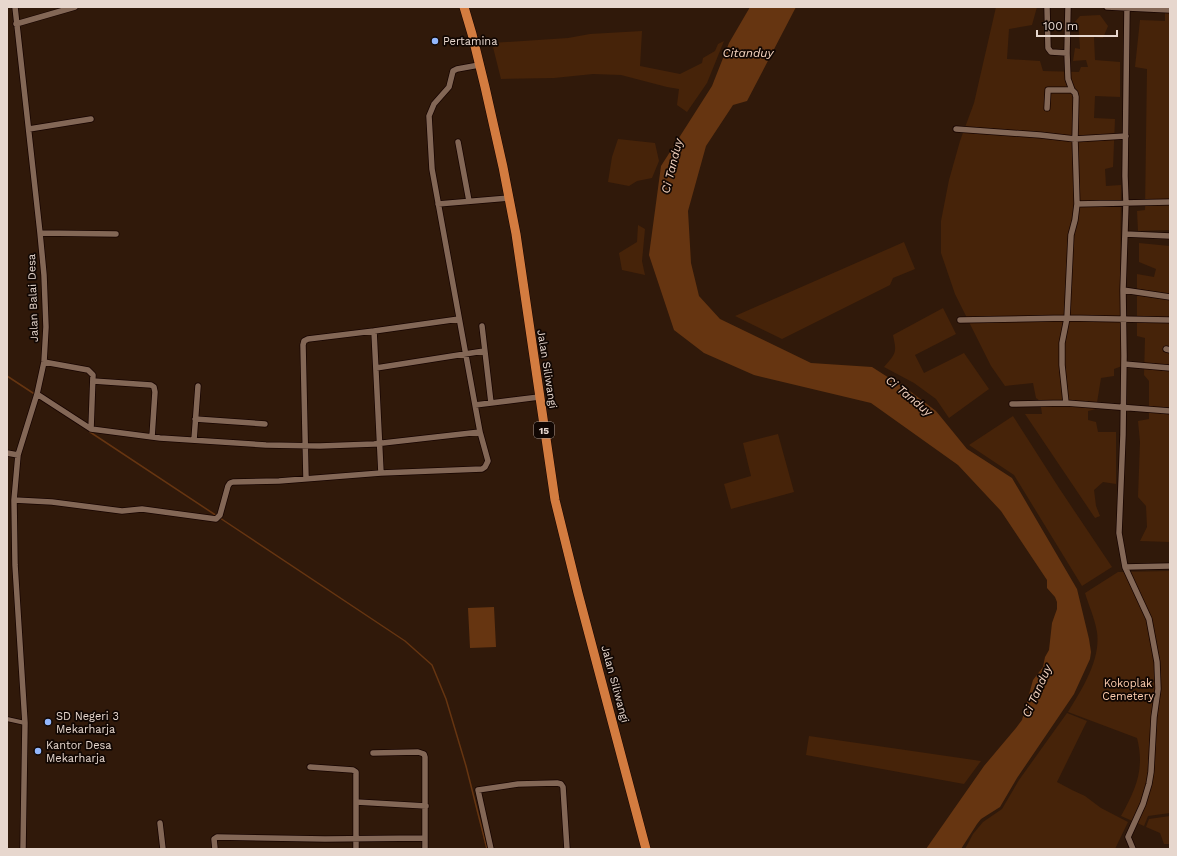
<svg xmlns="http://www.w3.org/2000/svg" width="1177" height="856" font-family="'Work Sans',sans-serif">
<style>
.green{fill:#462309}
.water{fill:#663511}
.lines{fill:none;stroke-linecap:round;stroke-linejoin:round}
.stream{stroke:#663511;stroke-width:1.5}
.pedestrian-casing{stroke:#170400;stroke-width:5.5}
.minor-casing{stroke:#170400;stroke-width:7}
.trunk-casing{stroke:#170400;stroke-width:10}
.pedestrian{stroke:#836756;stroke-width:4}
.minor{stroke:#836756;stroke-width:5.5}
.trunk{stroke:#d37c40;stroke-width:9}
.poi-dot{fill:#93b7fd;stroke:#110703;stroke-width:1.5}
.labels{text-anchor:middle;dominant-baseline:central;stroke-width:3.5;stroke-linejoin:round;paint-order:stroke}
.shield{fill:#110703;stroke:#a79991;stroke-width:1}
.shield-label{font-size:10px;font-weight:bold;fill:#e7d7ce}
.poi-label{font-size:11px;fill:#e7d7ce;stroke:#110703;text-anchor:start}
.street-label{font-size:11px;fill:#e7d7ce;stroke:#110703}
.park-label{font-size:11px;fill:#fccbad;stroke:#110703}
.water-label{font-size:12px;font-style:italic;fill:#f5d4c0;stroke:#110703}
</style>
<rect width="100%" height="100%" fill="#30190a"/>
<path class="green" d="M996 7H1037L1032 25 1009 29 1007 59 1040 61 1043 71 1079 72 1081 67H1088L1086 60 1073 61 1075 48 1080 49 1079 32 1073 24 1080 16 1100 15 1108 26 1103 38 1094 37 1095 60 1120 62V97L1095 96 1094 118 1115 119 1113 167 1105 169 1106 186 1121 185 1120 306 1122 366 1114 369V376L1101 378 1096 409 1088 411V420L1096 422 1098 432H1116V484L1103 482 1094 490 1096 506 1100 516 1095 518 1025 414H1042L1040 401 1036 398 1033 383 1005 386 991 366 955 294 941 253V221L949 180 960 141 974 103Z
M1165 7H1170V230L1138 231 1137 211 1145 210 1147 69 1135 67 1140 20 1165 21Z
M642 31 640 66 680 74 702 63 703 58 715 51 718 44 724 41 707 83 687 112 677 105 679 89 667 87 621 75 593 74 554 78 501 79 492 43 568 38 590 34Z
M618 139 655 143 659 161 652 178 637 181 629 186 608 182 612 157Z
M638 225 645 229 642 261 645 275 622 270 619 253 637 242Z
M904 242 915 269 893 278 890 285 782 339 735 316Z
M1139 243 1170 246V542L1140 541 1147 527 1146 506 1138 497 1140 442 1138 421 1149 419V381L1144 375 1145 338 1137 336V274L1154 277 1156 269 1139 262Z
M943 308 956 334 915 355 924 373 964 353 989 389 949 418 936 399 914 383 884 367C896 353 897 353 893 335Z
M1013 416 1059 488 1112 567 1082 586 1014 475 969 445Z
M778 434 794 492 731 509 724 484 751 476 743 443Z
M1170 571V813L1148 816 1144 826 1121 816C1136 789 1145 769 1137 738L1068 712C1082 689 1101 660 1097 632 1095 619 1089 606 1085 593L1118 572Z
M1067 713 1087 721 1057 782 1072 790 1085 796 1101 808 1128 822 1115 849H965L973 834 983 822 1002 809 1019 780Z
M809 736 981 761 964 784 806 755Z
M1170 816V844H1164L1160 833 1146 827 1149 819Z"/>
<path class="water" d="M750 7H796L747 101 733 105 706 146 688 211 691 263 699 296 720 319 811 363 872 367 911 392 936 411 967 449 1012 478 1077 589 1089 639 1091 652 1090 659 1074 694 1017 778 1000 807 981 819 977 824 961 849H926L984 766 1016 728 1022 720 1033 680 1043 667 1045 657 1049 650 1052 623 1057 609V602L1055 597 1047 588V580L1001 511 958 465 871 403 754 375 704 353 674 330 649 255 661 166 712 86 729 43Z
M494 607 496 647 470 648 468 608Z"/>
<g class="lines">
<path class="stream" d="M7 376 36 395
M90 432 217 516
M220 518 405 641 432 665 446 699 466 766 487 849"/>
<g class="pedestrian-casing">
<path id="pedestrian" d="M7 719 25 723"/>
</g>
<g class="minor-casing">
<path id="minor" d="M15 7 40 233 44 275 46 327 44 362 37 394 18 455 14 500 15 565 25 723 23 849
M1047 7 1048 48 1051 52 1067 53
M1107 7 1170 10
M1127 7 1125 176 1126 203 1123 290 1124 356 1123 435 1119 533 1125 567 1149 619 1157 662 1158 689 1154 717 1151 772 1149 784 1143 804 1128 837 1133 849
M16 24 75 7
M1047 108 1048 90H1072
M29 129 91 119
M956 129 1040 135 1075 139 1126 136
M458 142 469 201
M438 204 509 198
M1077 204 1170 202
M40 233 116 234
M1125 234 1170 236
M1123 290 1170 297
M960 320 1067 318 1170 320
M482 326 491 403
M1166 349 1170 350
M44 362 88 370 93 375 91 429
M1124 364 1170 368
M376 368 484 351
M93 381 151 385 154 387 155 392 152 437
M37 394 91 429 160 438 266 445 320 446 374 444 480 432 475 405 539 397
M1066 403 1062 365V343L1067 318 1071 235 1075 220 1077 204 1075 139 1076 97 1075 93 1072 90 1068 79 1067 53 1068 7
M1012 404 1066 403 1170 411
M475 405 432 169 429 116 434 104 449 87 453 71 457 69 479 65
M195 419 265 424
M194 440 198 386
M7 453 18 455
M381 473 374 331 459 319
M306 478 303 345 304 341 308 339 374 331
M14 500 52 502 122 511 142 509 216 519 220 515 228 486 230 483 233 482 279 481 381 473 482 469 485 467 488 461 480 432
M1125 567 1170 566
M373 753 418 752 424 754 425 757V849
M310 767 353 770 356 772V849
M356 802 426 806
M160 823 163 849
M215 849 214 839 217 837 325 839 425 838
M491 849 478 790 518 784 557 783 561 784 563 787 567 849"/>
</g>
<g class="trunk-casing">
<path id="trunk" d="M464 7 472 34 485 87 503 167 516 234 555 500 578 593 646 849"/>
</g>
<use href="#pedestrian" class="pedestrian"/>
<use href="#minor" class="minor"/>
<use href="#trunk" class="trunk"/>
</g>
<g class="poi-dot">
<circle cx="435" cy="41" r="4"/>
<circle cx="48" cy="722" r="4"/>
<circle cx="38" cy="751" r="4"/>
</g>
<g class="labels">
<rect class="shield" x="534" y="422" width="20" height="16" rx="3"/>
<g class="shield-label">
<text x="544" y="430">15</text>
</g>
<g class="poi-label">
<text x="443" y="41">Pertamina</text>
<text x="56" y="716">SD Negeri 3<tspan x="56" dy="13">Mekarharja</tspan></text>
<text x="46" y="745">Kantor Desa<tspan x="46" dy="13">Mekarharja</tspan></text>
</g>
<g class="street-label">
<text transform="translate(33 298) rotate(-92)">Jalan Balai Desa</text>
<text transform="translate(547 369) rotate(81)">Jalan Siliwangi</text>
<text transform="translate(615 684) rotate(75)">Jalan Siliwangi</text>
</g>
<g class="park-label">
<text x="1128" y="683">Kokoplak<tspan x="1128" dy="13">Cemetery</tspan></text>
</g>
<g class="water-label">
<text x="748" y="53">Citanduy</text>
<text transform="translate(672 166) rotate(-76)">Ci Tanduy</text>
<text transform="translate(909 396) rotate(39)">Ci Tanduy</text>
<text transform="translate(1037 691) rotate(-66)">Ci Tanduy</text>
</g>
</g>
<rect width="1177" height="856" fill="none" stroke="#e7d7ce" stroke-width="16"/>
<path d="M1037 30v6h80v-6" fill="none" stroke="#e7d7ce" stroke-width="2"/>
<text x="1043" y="30" font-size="12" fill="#e7d7ce" stroke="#110703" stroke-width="3" paint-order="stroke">100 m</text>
</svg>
